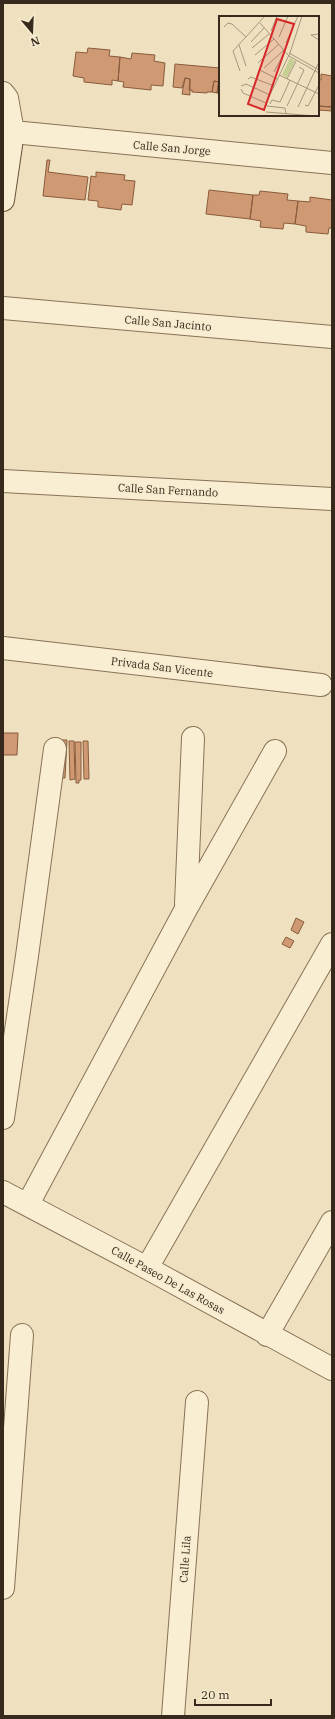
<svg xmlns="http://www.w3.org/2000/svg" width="335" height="1719" font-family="'IBM Plex Serif',serif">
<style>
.building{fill:#cf9a73;stroke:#895b3c}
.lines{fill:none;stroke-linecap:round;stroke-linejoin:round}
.street-casing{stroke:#897257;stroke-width:24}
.secondary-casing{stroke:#6a523a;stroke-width:24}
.street{stroke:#faeed2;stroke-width:22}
.secondary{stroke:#faeed2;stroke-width:22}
.labels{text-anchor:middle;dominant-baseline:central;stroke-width:3;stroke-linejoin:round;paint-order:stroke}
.street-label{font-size:11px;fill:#37291c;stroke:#f6ebcf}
.inset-road{fill:none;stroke:#a5977e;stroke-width:1}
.view{fill:#d62828;fill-opacity:0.15;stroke:#d62828;stroke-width:2}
.inset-edge{fill:none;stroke:#37291c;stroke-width:2}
</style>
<rect width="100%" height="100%" fill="#efe1bf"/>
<path class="building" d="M88 48 110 50 109 56 120 57 118 81 112 80V85L84 82V78L73 76 76 52 87 53Z
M132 53 155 55 154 61 165 63 163 86 151 85V90L123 87 124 82 118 81 120 57 131 59Z
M175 64 220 68 219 82 214 81 212 92H207V93L192 92V90H189L190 79 185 78 182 88 173 87Z
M220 71V93H217Z
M321 74 332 76V107L318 106V79L321 80Z
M185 78 190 79V95L182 94Z
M214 81 219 82 217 93 212 92Z
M318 106 332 107V111L318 110Z
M47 160H50L48 172 88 177 85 200 43 196Z
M96 172 125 175 124 180 135 181 132 205 122 204 121 210 98 207V201L88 200 91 176 96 177Z
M209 190 253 195 250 219 206 214Z
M260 191 288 194 287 200 298 201 295 224 284 223 283 229 260 227 261 221 250 219 253 195H259Z
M310 197 332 200V228H329L328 234 306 232V226L295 224 298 201 310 202Z
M3 733H18L17 755H3Z
M62 740H67L65 778H60Z
M69 741H74L75 779 70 780Z
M83 741H88L89 779H84Z
M75 742H81V780H79V783H76Z
M296 918 304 922 298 934 291 930Z
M286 937 294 941 290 948 282 944Z"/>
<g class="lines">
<g class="street-casing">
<path id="street" d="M3 93 7 98 13 132 332 163
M3 308 332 337
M3 481 332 499
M3 648 321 685
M186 904 193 738
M3 1118 27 956 55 749
M3 1192 147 1268 332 1369
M28 1204 186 909 275 751
M147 1268 332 944
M267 1335 332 1222
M3 1588 22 1335
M173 1716 197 1402"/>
</g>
<g class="secondary-casing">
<path id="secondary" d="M3 200 13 132"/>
</g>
<use href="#street" class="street"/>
<use href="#secondary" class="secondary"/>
</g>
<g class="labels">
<g class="street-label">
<text transform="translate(172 148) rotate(5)">Calle San Jorge</text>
<text transform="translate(168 323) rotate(5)">Calle San Jacinto</text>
<text transform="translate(168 490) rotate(3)">Calle San Fernando</text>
<text transform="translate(162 667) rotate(7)">Privada San Vicente</text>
<text transform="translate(168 1280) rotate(29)">Calle Paseo De Las Rosas</text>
<text transform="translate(185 1559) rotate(-86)">Calle Lila</text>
</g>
</g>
<g transform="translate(219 16)">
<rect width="100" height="100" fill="#efe1bf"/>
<path d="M71 42 76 45 68 62 63 59Z" fill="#c6ce93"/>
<path class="inset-road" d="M41 7 70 40 100 57M5 11 9 7 13 8 27 21M52 15 58 0M100 18 92 19 100 24M60 21 69 0M32 26 45 12M67 27 79 0M20 29 27 50M33 32 50 18M70 37 100 54M36 39 55 23M39 47 60 28M45 52 65 34M41 54 58 63M21 55 14 35 46 0M55 56 66 35M60 59 100 78M29 63 32 61 55 70M68 63 77 45M22 70 27 68 51 79M22 73 24 77 47 87 48 90 66 92 67 98M47 87 71 37 83 0M51 88 53 84 61 86 71 64M86 89 89 90 100 69M68 90 85 54 80 51M79 91 100 46M47 96 96 100"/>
<path class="view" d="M58 3 75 8 45 94 29 88Z"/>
<rect width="100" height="100" class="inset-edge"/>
</g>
<rect width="335" height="1719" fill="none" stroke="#37291c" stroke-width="8"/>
<g transform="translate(32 32) rotate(161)" stroke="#f6ebcf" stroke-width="3" paint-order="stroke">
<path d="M0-3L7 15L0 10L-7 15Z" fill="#37291c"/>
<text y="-6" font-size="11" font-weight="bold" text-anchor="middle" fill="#37291c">N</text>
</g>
<path d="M195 1699v6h76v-6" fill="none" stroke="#37291c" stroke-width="2"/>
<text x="201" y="1699" font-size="12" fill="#37291c" stroke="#f6ebcf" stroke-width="3" paint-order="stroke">20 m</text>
</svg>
